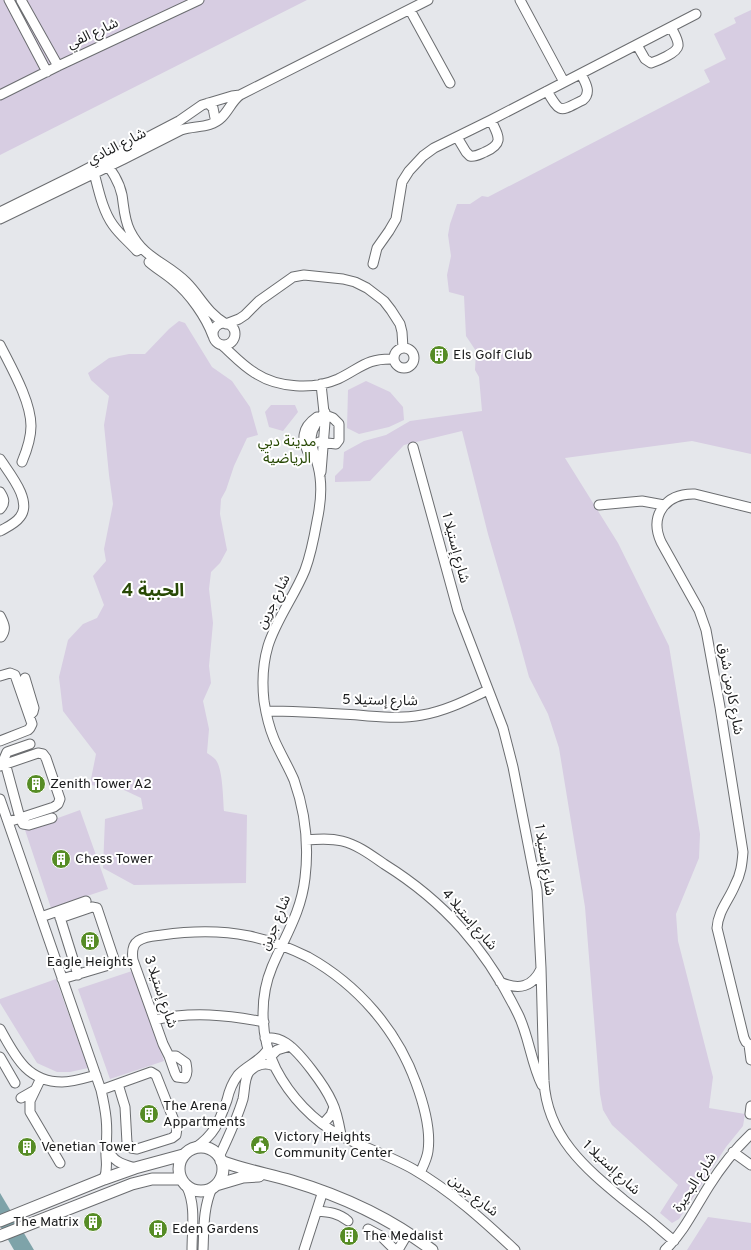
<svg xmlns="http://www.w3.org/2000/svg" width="751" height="1250" font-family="Overpass,'Noto Sans Arabic',sans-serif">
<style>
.green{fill:#d7cde2}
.water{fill:#7ea3a9}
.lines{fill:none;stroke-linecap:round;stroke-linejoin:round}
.minor-casing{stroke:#6b6d70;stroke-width:11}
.major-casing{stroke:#6b6d70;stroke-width:13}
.minor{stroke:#fff;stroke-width:9}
.major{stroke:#fff;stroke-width:11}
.labels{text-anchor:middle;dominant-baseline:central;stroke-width:4;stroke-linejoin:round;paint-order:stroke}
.street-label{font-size:14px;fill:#1b1c1d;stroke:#fff}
.poi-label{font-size:14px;fill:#1b1c1d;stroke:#fff;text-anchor:start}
.neighbourhood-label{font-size:15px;fill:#284905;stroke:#fff}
.district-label{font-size:18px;font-weight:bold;fill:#284905;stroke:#fff}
</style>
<rect width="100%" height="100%" fill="#e5e7eb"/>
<path class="green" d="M0 0H307L0 155Z
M751 10V454L692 441 565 458 618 543 669 646 700 834 699 858 676 914 678 941 713 1077 709 1108 745 1114 743 1126 726 1147 679 1219 672 1223 660 1213 678 1185 612 1125 603 1110 600 1094 585 907 559 748 548 714 529 677 515 626 488 534 462 431 404 445 370 481 335 482V476L343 468 344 452 364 441 386 435 410 421 482 411 479 377 475 370 476 351 466 336 464 296 449 292 447 275 451 256 448 235 450 224 457 204H470L482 196 488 197 710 82 704 70 726 59 714 34 736 23 734 18Z
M179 321 185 323 212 367 232 381 250 407 258 435 247 438 234 466 226 490 221 499 220 514 227 550 220 563 211 572 209 589 213 623 209 666 211 683 203 701 209 729 207 753C210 755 213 757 215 759 223 767 223 800 224 811L247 815 246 883 134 885 103 868 105 819 143 809 141 798 124 790 91 785V779L96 754 63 711 59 677 68 640 83 624 97 618 104 605 93 576 106 561 104 549 113 504 109 475 104 425 109 396 91 380 88 373 109 358 129 354H145L169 329Z
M366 381 390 392 403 407 404 420 389 427 359 434 347 428 348 390Z
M271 405H295L298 412 283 431 269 427 265 412Z
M80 810 108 889 51 908 25 830Z
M135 970 164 1061 110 1079 78 989Z
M56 979 88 1068 70 1072H57L37 1063 0 1003V999Z
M708 1217 751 1223V1250H687Z"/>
<path class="water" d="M0 1193 34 1250H14L0 1226Z"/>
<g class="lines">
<g class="minor-casing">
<path id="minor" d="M9 0 47 72
M21 0 58 66
M520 0 564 82
M410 10 450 83
M637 45 645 59 651 63C657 61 677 53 678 46 679 40 673 32 671 27
M547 91C561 115 560 111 583 100 592 92 585 82 581 74
M0 95 58 66 199 0
M208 103 213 108 215 118
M457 137 466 152 470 156C476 157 480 154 485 152 505 143 498 136 491 120
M103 160C112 171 119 181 122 195 124 207 124 219 130 231 144 259 166 262 186 282 201 297 206 312 226 324L239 319 245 315 259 301 293 277 304 275 343 279 355 282 367 288 384 301 391 310 400 324 402 332 403 348
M93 169C98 187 102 210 113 225 120 235 129 242 137 251
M0 212 77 174 179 121 202 105 232 96 240 95
M0 219 124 159 181 130C195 125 210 129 222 117 229 110 232 101 240 95L428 0
M149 262C157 269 166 274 174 281 190 294 206 317 213 336
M373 264 377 248 389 231 396 219 402 182 409 171 423 156 434 148 491 120 696 14
M213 334a11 11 0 1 1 22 0a11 11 0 1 1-22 0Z
M0 345C11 367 31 401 31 426 31 438 27 450 22 462
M222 345C233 355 243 366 255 373 278 388 313 390 338 379 361 368 366 358 394 359
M394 358a10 10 0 1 1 20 0a10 10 0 1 1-20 0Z
M321 384 325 422 321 472
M325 412C299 440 317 448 320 477 322 492 320 507 317 521 314 538 311 554 305 570 295 595 276 620 268 646 263 663 262 683 264 701 266 714 269 727 274 739 280 753 288 766 294 780 305 811 309 845 305 878 301 913 285 936 272 967 259 998 260 1038 276 1069 290 1096 313 1121 341 1136 365 1148 390 1156 413 1169 451 1191 483 1220 515 1250
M319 442 336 444 339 440V424L333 418 325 415
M413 447 458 611 503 728 513 767 537 890 541 968 544 1081C547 1136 585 1168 624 1200 641 1213 658 1227 674 1241
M310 456C301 440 301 428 317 417
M0 459C9 473 33 501 20 517 15 524 7 527 0 531
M0 492C4 498 6 503 0 509
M599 505 642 501 664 505
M751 508 695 494C666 493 649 515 661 542L699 610 706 630 720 707 743 852C742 864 741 874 735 885 729 900 718 911 717 928L744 1038 746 1042 751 1046
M0 616C4 624 7 629 1 637
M0 676 10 673 15 675 32 724 30 728 28 730 0 741
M25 678 34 708 33 712 30 715
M266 711C297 711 327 713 358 715 379 717 401 719 422 715 446 711 467 700 488 690
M30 744 7 752 4 759 20 818 23 824 29 825 52 818
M0 766 38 753 43 754 46 758 60 799 58 804 54 807 8 822
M0 799 101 1090C106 1112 108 1125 106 1148 105 1160 109 1167 104 1179
M306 840C318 839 330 838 342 841 358 845 371 855 384 864 445 902 486 949 518 1014 529 1036 531 1063 542 1085
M58 911 78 975
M41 917 86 901
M60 918 92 907 97 908 114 959 113 962 109 965 62 979
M500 982C518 990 532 988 541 969
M155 1020C191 1011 228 1015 264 1022
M0 1029C15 1056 27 1082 62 1082 73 1082 85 1078 96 1075
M265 1038C273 1037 280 1039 286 1043 300 1052 325 1086 332 1102 337 1112 339 1124 341 1135
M749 1045 751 1060
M169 1056H176L186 1063C187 1069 188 1073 185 1078L177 1077 175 1073 169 1056 163 1044 133 960C132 953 132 945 138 941 145 936 154 936 162 935 190 931 220 930 249 936 269 940 290 948 308 957 358 985 397 1030 416 1083 423 1102 431 1130 428 1151 427 1159 423 1166 420 1173
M271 1056 277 1050 290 1046
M0 1057 15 1083
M41 1078 30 1101V1112L60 1163
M101 1090 151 1072 156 1075 177 1128 176 1135 172 1138 137 1149 131 1148 127 1143 125 1107 118 1084
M21 1098 35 1090
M750 1114 751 1106
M323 1124 331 1115 334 1107
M195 1148C215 1134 219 1122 227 1100 229 1091 232 1083 238 1075 247 1065 261 1061 268 1049
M108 1149C113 1162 122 1164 135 1168
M733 1152 751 1165
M219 1157C228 1138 237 1119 243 1099 245 1090 244 1079 249 1072 256 1064 266 1062 274 1066
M187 1187C196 1206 192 1229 192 1250
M317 1211C329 1212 339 1213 348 1221
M368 1229 381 1236 395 1250
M203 1250C204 1229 203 1208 212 1188
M304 1250 323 1191
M398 1250 408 1233
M665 1250C684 1232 695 1208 709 1186 721 1167 735 1149 751 1134"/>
</g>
<g class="major-casing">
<path id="major" d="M179 1169a22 22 0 1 1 44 0a22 22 0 1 1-44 0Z
M221 1161C244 1170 269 1174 292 1181 342 1196 390 1218 432 1250
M216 1185 243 1177 259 1176
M0 1221 104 1179 135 1168 183 1155
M0 1236 132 1184 152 1179H180"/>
</g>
<use href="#minor" class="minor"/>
<use href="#major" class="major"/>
</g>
<defs>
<g id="building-disc" transform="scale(1)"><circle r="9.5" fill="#568c25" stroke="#fff"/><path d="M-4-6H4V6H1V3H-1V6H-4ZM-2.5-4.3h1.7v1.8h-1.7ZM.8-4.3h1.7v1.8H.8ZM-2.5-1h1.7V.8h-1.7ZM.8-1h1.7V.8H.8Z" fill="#fff"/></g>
<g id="civic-disc" transform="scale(1)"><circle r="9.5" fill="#568c25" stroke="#fff"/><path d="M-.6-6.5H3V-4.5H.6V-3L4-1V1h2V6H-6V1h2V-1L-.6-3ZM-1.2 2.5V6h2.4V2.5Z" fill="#fff"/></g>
</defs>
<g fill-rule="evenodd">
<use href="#building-disc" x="439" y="355"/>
<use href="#building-disc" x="36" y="784"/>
<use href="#building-disc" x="61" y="859"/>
<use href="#building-disc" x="90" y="941"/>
<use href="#building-disc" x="149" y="1114"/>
<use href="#civic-disc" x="260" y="1145"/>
<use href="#building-disc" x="27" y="1147"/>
<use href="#building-disc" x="93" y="1222"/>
<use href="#building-disc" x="158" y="1229"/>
<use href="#building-disc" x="349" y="1236"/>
</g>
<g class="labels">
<g class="street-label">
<text transform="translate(93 34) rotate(-25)">شارع الفي</text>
<text transform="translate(117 147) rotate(-27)">شارع النادي</text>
<text transform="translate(455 548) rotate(75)">شارع إستيلا 1</text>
<text transform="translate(274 602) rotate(-64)">شارع جرين</text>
<text transform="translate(730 689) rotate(80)">شارع كارمن شرق</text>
<text transform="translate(380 701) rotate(1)">شارع إستيلا 5</text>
<text transform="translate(544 860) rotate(81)">شارع إستيلا 1</text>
<text transform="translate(469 920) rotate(49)">شارع إستيلا 4</text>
<text transform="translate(276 923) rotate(-67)">شارع جرين</text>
<text transform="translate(160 992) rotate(71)">شارع إستيلا 3</text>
<text transform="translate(611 1168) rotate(43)">شارع إستيلا 1</text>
<text transform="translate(695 1183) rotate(-57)">شارع البحيرة</text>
<text transform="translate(473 1196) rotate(38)">شارع جرين</text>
</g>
<g class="poi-label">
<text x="453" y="355">Els Golf Club</text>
<text x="50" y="784">Zenith Tower A2</text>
<text x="75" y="859">Chess Tower</text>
<text x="90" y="962" text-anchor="middle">Eagle Heights</text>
<text x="163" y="1106">The Arena<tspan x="163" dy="16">Appartments</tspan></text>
<text x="274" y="1137">Victory Heights<tspan x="274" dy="16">Community Center</tspan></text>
<text x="41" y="1147">Venetian Tower</text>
<text x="79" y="1222" text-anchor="end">The Matrix</text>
<text x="172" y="1229">Eden Gardens</text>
<text x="363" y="1236">The Medalist</text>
</g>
<g class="neighbourhood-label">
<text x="287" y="442">مدينة دبي<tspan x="287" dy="17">الرياضية</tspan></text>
</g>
<g class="district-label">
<text x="153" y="591">الحبية 4</text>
</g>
</g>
</svg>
